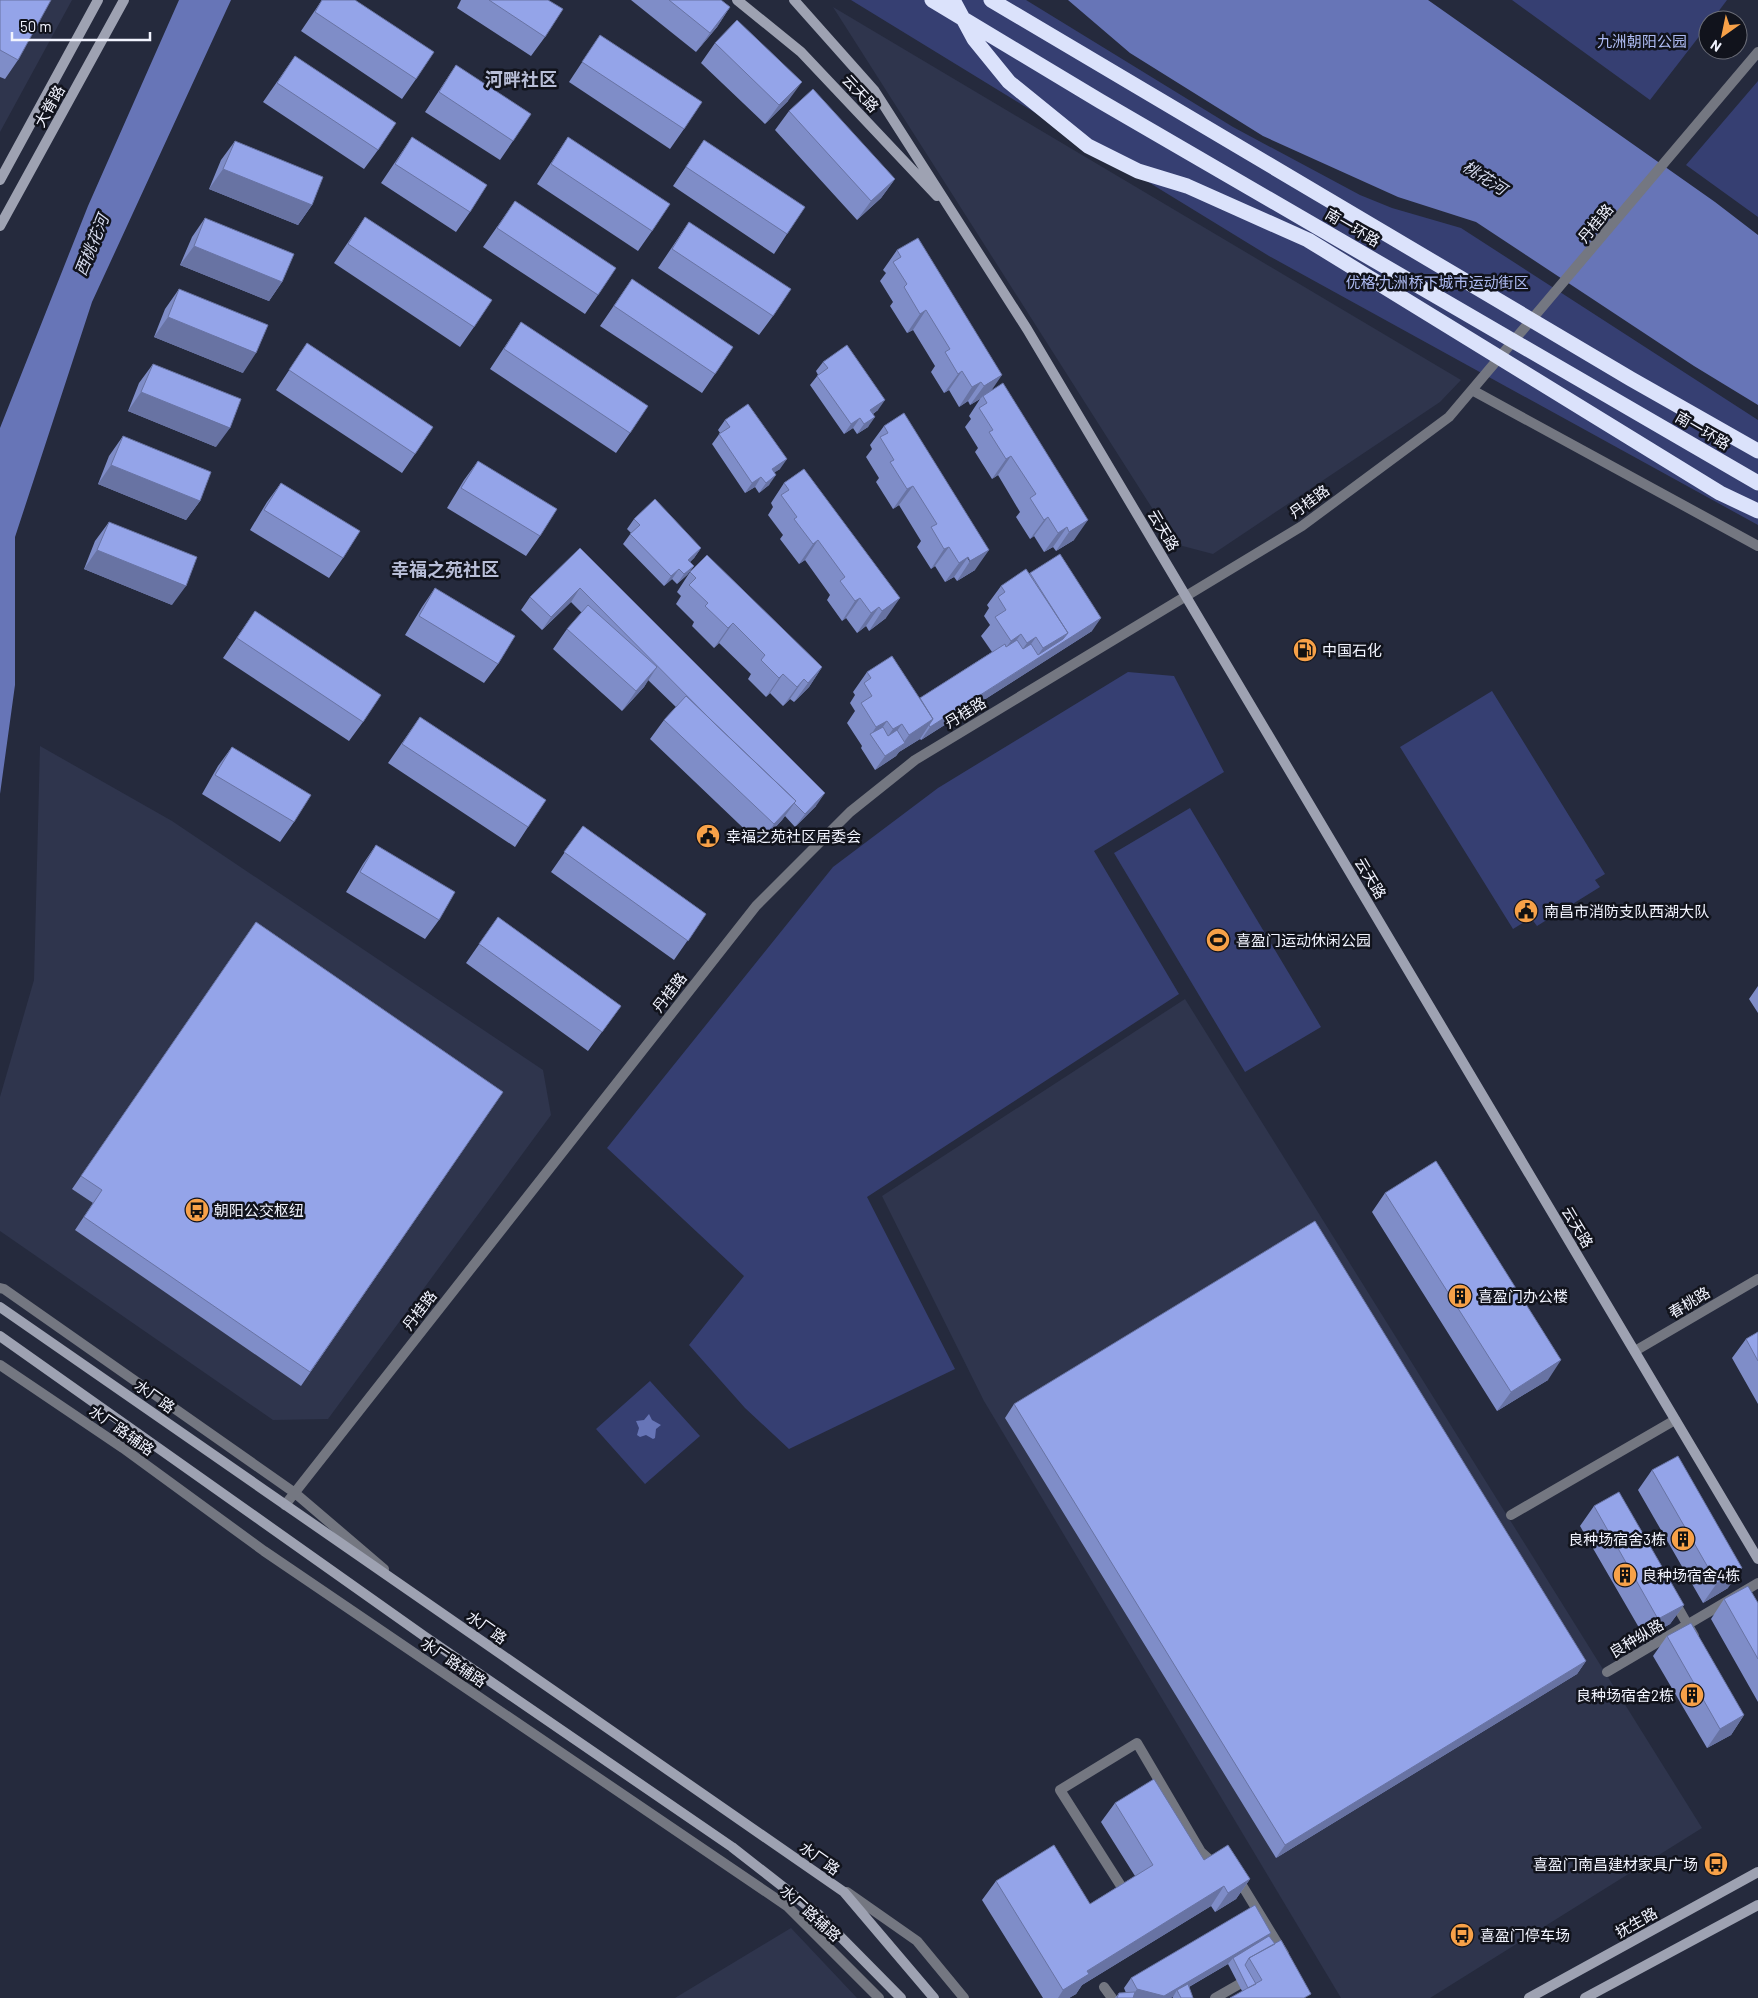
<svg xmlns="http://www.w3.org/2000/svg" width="1758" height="1998" font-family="Barlow,'Noto Sans SC',sans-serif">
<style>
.built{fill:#2f354d}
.green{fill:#363f72}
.water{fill:#6775b7}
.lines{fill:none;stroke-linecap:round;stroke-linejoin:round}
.street{stroke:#747781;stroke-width:10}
.secondary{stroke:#9ea2b2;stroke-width:10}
.highway{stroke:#dbe2fb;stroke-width:15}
.wall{fill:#7f8dc8}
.shaded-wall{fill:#6873a3}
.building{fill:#94a4e9;stroke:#6873a3}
.labels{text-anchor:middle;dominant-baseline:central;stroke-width:5;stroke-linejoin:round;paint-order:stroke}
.park-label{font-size:15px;fill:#aebbf2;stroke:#11131c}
.street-label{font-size:15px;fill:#f2f4ff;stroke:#11131c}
.poi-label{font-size:15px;fill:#f2f4ff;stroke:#11131c;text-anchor:start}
.water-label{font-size:16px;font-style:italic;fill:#d6dbee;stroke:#11131c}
.quarter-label{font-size:18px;font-weight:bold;fill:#b8bed7;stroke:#11131c}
</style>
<rect width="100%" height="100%" fill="#252a3d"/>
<path class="built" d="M0 0H72L0 132Z
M833 7 1461 380 1440 402 1213 554 1175 544Z
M40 746 172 821 543 1070 551 1115 328 1419 273 1420 0 1231V1097L34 980Z
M1185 999 1702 1828 1430 1998H1341L984 1401 882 1196Z
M791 1928 857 1998H675Z"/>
<path class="green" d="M851 0H1026L1233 127 1360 195 1392 208 1461 228 1758 420V525L1269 256Z
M1512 0H1727L1712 20H1708V25L1650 100Z
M1758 81V217L1686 165Z
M1128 672 1174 676 1224 772 1094 851 1179 994 867 1197 955 1369 789 1449 745 1408 689 1345 744 1276 607 1148 833 867 938 788Z
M1492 691 1605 874 1595 880 1600 887 1537 926 1531 918 1513 929 1400 747Z
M1190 808 1321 1027 1245 1072 1114 853Z
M650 1381 700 1436 645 1484 596 1429Z"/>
<path class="water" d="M179 0H231L92 302 15 537V685L0 794V428L88 206Z
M1068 0H1428L1715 202 1758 235V405L1694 366 1476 222 1398 197 1263 136 1130 53Z
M649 1414 652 1420 661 1425 656 1429 655 1438 653 1439 646 1435 640 1437 637 1435 639 1428 636 1421 644 1420Z"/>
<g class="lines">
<path class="street" d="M1472 390 1758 546
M0 1288 4 1289 295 1493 384 1569
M1635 1351 1758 1279
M0 1365 123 1448 264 1551 787 1906 879 1998
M285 1505 756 906 850 812 915 760 1302 526 1449 417 1758 52
M1511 1515 1675 1420
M1673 1599 1694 1636
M1607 1672 1758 1583
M1237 1877 1284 1954
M1121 1886 1060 1790 1137 1743 1201 1852 1211 1861 1219 1863
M847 1892 917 1941 964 1998
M1104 1987 1112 1998
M1215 1998 1250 1978"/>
<path class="secondary" d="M737 0 801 52 937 196
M794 0 874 90 1027 329 1758 1559
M0 180 98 0
M0 226 124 0
M0 1307 844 1892 934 1998
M0 1336 424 1636 732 1847 819 1915 901 1998
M1529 1998 1758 1872
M1585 1998 1758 1905"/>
<path class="highway" d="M932 0 1100 101 1758 483
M953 0 974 39 1009 82 1088 146 1138 171 1187 186 1308 240 1720 493 1758 511
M991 0 1631 379 1758 451"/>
</g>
<path class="wall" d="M0 0 18 60 5 79 0 77Z
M322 0H355L416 79 402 99 301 31Z
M461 0H548L545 37 531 56 457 8Z
M631 0H721L730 7 717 27 696 52Z
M600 35 684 129 670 149 569 82Z
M715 43 788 101 765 124 701 63Z
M295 56 378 150 364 169 263 102Z
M456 65 513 141 500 160 425 112Z
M789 111 895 179 881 198 857 220 775 130Z
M412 137 470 212 456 232 381 183Z
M568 137 652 231 638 251 537 184Z
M704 140 787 234 774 254 673 186Z
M235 141 312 205 298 225 209 189 221 160Z
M515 201 598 295 585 314 483 247Z
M365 217 474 327 460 347 334 263Z
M205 218 282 282 269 301 180 265 192 237Z
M689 222 773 316 759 335 658 268Z
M897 250 991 391 1074 540 1056 551 1053 547 1044 552 1034 536 1030 539 1016 517 1020 512 998 475 992 479 975 452 978 448 965 427 971 419 969 416 980 399 970 405 968 401 959 407 949 390 944 393 931 372 935 366 913 330 907 333 890 306 893 302 880 281 886 273 883 270Z
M632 279 715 374 702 393 600 326Z
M179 289 243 373 154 337 165 309Z
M521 322 630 433 616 453 490 369Z
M307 343 415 454 402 473 276 390Z
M823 362 878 410 873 414 868 427 857 434 853 428 844 434 810 385 818 375 816 371Z
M153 364 216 447 128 411 139 383Z
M725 420 780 469 774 472 769 485 759 493 755 487 745 493 712 444 720 433 718 430Z
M884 426 975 570 957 581 954 577 945 582 935 566 931 569 917 547 921 541 899 505 893 509 876 482 879 478 866 457 872 449 870 445Z
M123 436 200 501 186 520 98 484 109 456Z
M478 461 540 536 526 556 447 508 464 480Z
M804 469 886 618 869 631 866 626 857 633 846 618 842 621 827 600 830 595 805 560 799 564 780 539 783 535 768 515 773 507 771 503 784 483Z
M281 483 343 558 329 578 250 530 267 502Z
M634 519 701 548 694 558 690 562 694 566 687 575 677 584 672 579 664 586 623 544 631 533 627 529Z
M109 522 172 605 84 569 95 541Z
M580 548 816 806 795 827 785 816 782 820 760 844 650 739 664 720 676 707 648 680 644 687 622 711 553 649 567 629 582 613 571 602 542 630 521 610 530 597Z
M690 572 822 667 809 687 794 702 790 699 783 706 770 693 766 697 748 679 751 674 719 643 714 648 692 626 694 622 676 604 681 596 677 592Z
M1030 573 1092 631 921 740 920 739 899 752 896 756 875 770 861 748 862 746 847 723 855 711 850 703 855 695 853 692 867 672 920 698 992 652 981 636 990 625 984 616 989 608 987 605 1001 586Z
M435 588 498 664 484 683 405 635 422 607Z
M255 611 363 722 349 741 223 658Z
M420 717 528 827 515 847 388 763Z
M232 747 294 822 280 842 202 794 218 766Z
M583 826 706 914 674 960 551 872Z
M376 845 439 920 425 939 346 892 363 864Z
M498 917 621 1006 588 1051 466 963Z
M256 922 503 1092 301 1386 75 1230 93 1203 72 1189Z
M1758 986V1013L1749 999Z
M1385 1193 1548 1380 1497 1411 1372 1212Z
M1758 1332V1404L1732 1358 1746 1339Z
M1014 1404 1586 1661 1577 1674 1276 1858 1005 1418Z
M1652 1470 1728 1588 1703 1603 1638 1490Z
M1594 1506 1684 1605 1670 1624 1645 1638 1580 1526Z
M1724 1599 1758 1603V1702L1711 1619Z
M1667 1636 1744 1715 1731 1735 1707 1748 1653 1656Z
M1115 1803 1204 1860 1250 1879 1236 1899 1215 1912 1211 1906 1082 1985 1076 1994 1069 1998H1043L982 1900 996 1881 1090 1904 1135 1876 1101 1822Z
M1271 1933 1269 1936 1311 1994 1242 1991 1228 1964 1189 1987 1193 1998H1173V1997L1170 1998H1115L1119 1993H1126L1124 1988 1131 1978Z"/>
<path class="shaded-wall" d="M730 7 717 27 696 52 710 33Z
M802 82 788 101 765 124 779 105Z
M223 169 312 205 298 225 209 189Z
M895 179 881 198 857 220 871 201Z
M194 246 282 282 269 301 180 265Z
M926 310 913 330 907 333 920 314Z
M168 317 256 353 243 373 154 337Z
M962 371 949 390 944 393 958 374Z
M1002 375 989 394 983 396 980 399 970 405 984 386Z
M981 382 968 401 959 407 972 387Z
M141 392 230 428 216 447 128 411Z
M885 400 878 410 863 420 870 410Z
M875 417 868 427 857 434 864 424Z
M860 418 853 428 844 434 851 424Z
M1011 456 998 475 992 479 1006 459Z
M787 459 780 469 765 479 772 469Z
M111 465 200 501 186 520 98 484Z
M776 475 769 485 759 493 766 483Z
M761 477 755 487 745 493 752 483Z
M913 486 899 505 893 509 907 489Z
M1048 517 1034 536 1030 539 1044 520Z
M1088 520 1074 540 1056 551 1069 532Z
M1067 527 1053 547 1044 552 1058 533Z
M818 540 805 560 799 564 813 544Z
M949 547 935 566 931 569 944 549Z
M701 548 694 558 681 570 688 560Z
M97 550 186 586 172 605 84 569Z
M989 550 975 570 957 581 970 561Z
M968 557 954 577 945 582 959 563Z
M694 566 687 575 677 584 684 574Z
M679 569 672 579 664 586 671 576Z
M580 588 571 602 542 630 551 617Z
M860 598 846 618 842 621 855 601Z
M900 598 886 618 869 631 882 611Z
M879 607 866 626 857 633 871 613Z
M1101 618 1092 631 921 740 930 727 1034 661 1043 648 1068 633Z
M733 623 719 643 714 648 728 628Z
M1021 634 1007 653 997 660 1011 641Z
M1036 637 1022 657 1013 662 1027 643Z
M657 667 644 687 622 711 636 691Z
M822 667 809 687 794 702 808 683Z
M783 674 770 693 766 697 779 678Z
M804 679 790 699 783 706 797 687Z
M933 719 920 739 899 752 896 756 875 770 885 756 901 746 909 735Z
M887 721 874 740 871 735 876 727Z
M902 724 888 743 879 749 893 729Z
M825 793 816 806 795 827 805 814Z
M796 801 782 820 760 844 774 824Z
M1561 1360 1548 1380 1497 1411 1511 1392Z
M1742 1568 1728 1588 1703 1603 1717 1583Z
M1684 1605 1670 1624 1645 1638 1658 1619Z
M1586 1661 1577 1674 1276 1858 1285 1845Z
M1744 1715 1731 1735 1707 1748 1720 1729Z
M1250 1879 1236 1899 1215 1912 1228 1893Z
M1224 1886 1211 1906 1082 1985 1076 1994 1069 1998H1058L1063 1990 1087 1971Z
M1271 1933 1264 1943 1233 1958 1228 1964 1178 1993 1177 1990 1173 1997 1170 1998H1131L1137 1989Z"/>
<path class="building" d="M0 0H51L18 60 0 50Z
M322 0H355L434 52 416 79 315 12Z
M489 0H548L563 9 545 37Z
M669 0H721L730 7 710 33Z
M737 20 802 82 779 105 715 43Z
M600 35 702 102 684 129 582 62Z
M295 56 396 123 378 150 277 83Z
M456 65 531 114 513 141 439 92Z
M813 89 895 179 871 201 789 111Z
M412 137 487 185 470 212 395 164Z
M568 137 670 204 652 231 551 164Z
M704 140 805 207 787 234 686 167Z
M235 141 323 177 312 205 223 169Z
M515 201 616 268 598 295 497 228Z
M365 217 492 300 474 327 348 244Z
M205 218 294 254 282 282 194 246Z
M689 222 791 289 773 316 672 249Z
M918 238 1002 375 984 386 981 382 972 387 962 371 958 374 945 352 950 349 926 310 920 314 904 287 907 284 893 262 901 257 897 250Z
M632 279 733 347 715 374 614 306Z
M179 289 268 325 256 353 168 317Z
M521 322 648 406 630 433 504 349Z
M307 343 433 427 415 454 289 370Z
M847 345 885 400 870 410 875 417 864 424 860 418 851 424 817 376 828 368 823 362Z
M153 364 241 399 230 428 141 392Z
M1003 383 1088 520 1069 532 1067 527 1058 533 1048 517 1044 520 1030 498 1036 494 1011 456 1006 459 989 432 993 430 979 408 987 403 983 396Z
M748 404 787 459 772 469 776 475 766 483 761 477 752 483 719 434 730 427 725 420Z
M904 413 989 550 970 561 968 557 959 563 949 547 944 549 931 527 937 524 913 486 907 489 890 462 894 460 880 437 888 433 884 426Z
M123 436 211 472 200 501 111 465Z
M478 461 557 509 540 536 461 488Z
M804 469 900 598 882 611 879 607 871 613 860 598 855 601 840 581 845 577 818 540 813 544 794 519 797 517 781 495 789 490 784 483Z
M281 483 360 531 343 558 264 510Z
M655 499 701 548 688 560 694 566 684 574 679 569 671 576 630 534 640 525 634 519Z
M109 522 197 557 186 586 97 550Z
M580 548 825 793 805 814 794 803 796 801 714 723 580 588 551 617 530 597Z
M1060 554 1101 618 930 727 929 725 933 719 920 698 1005 644 1006 647 1017 640 1023 649 1031 644 1038 655 1063 639 1068 633 1030 573Z
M707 555 822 667 808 683 804 679 797 687 783 674 779 678 761 660 765 655 733 623 728 628 705 606 708 603 689 585 696 578 690 572Z
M1026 569 1068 633 1043 648 1036 637 1027 643 1021 634 1011 641 995 617 1006 610 998 597 1005 592 1001 586Z
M435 588 515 636 498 664 419 616Z
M588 605 657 667 636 691 567 629Z
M255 611 381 695 363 722 237 638Z
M892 656 933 719 909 735 902 724 893 729 887 721 876 727 861 703 872 696 864 683 871 678 867 672Z
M686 696 796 801 774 824 664 720Z
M420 717 546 800 528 827 402 744Z
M883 727 888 736 897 730 905 743 885 756 870 734Z
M232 747 311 795 294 822 215 775Z
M583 826 706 914 688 941 564 852Z
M376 845 455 892 439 920 360 872Z
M498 917 621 1006 602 1032 479 944Z
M256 922 503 1092 310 1372 84 1217 102 1190 81 1176Z
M1436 1161 1561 1360 1511 1392 1385 1193Z
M1315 1221 1586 1661 1285 1845 1014 1404Z
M1758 1332V1361L1746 1339Z
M1678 1456 1742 1568 1717 1583 1652 1470Z
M1619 1492 1684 1605 1658 1619 1594 1506Z
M1748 1586 1758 1603V1659L1724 1599Z
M1691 1623 1744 1715 1720 1729 1667 1636Z
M1154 1779 1204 1860 1228 1845 1250 1879 1228 1893 1224 1886 1087 1971 1089 1974 1063 1990 996 1881 1054 1845 1090 1904 1153 1865 1115 1803Z
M1255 1905 1271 1933 1164 1996 1137 1989 1131 1978Z
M1269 1936 1275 1944 1249 1958 1245 1965 1256 1984 1248 1988 1233 1958Z
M1281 1940 1311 1994 1304 1998H1230L1262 1980 1249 1958Z
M1188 1984 1193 1998H1181L1177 1990Z
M1135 1992 1133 1998H1117L1119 1993Z"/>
<defs>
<g id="fuel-disc" transform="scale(1.25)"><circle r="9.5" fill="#f7a148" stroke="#11131c"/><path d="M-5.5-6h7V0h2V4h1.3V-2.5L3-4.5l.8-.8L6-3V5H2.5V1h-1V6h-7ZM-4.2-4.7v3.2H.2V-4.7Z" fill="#111"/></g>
<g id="civic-disc" transform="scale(1.25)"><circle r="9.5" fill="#f7a148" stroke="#11131c"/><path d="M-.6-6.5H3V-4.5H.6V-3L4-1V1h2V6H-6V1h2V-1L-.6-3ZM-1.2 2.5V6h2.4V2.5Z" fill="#111"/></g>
<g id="stadium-disc" transform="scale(1.25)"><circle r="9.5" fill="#f7a148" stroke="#11131c"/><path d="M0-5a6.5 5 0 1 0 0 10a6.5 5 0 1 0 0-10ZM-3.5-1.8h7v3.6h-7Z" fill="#111"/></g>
<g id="bus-disc" transform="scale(1.25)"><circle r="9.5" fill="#f7a148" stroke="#11131c"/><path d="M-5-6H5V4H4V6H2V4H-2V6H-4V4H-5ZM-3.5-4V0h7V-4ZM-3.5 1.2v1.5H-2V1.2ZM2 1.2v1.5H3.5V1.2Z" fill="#111"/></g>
<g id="building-disc" transform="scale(1.25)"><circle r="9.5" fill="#f7a148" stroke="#11131c"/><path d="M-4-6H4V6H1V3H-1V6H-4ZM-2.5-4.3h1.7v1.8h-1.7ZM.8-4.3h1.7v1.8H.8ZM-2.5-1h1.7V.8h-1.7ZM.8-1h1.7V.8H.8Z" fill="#111"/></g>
</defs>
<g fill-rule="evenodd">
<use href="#fuel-disc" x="1305" y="650"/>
<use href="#civic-disc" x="708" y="836"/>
<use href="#civic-disc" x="1526" y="911"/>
<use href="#stadium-disc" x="1218" y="940"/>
<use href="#bus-disc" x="197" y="1210"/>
<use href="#building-disc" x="1460" y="1296"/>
<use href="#building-disc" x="1683" y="1539"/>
<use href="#building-disc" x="1625" y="1575"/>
<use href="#building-disc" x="1692" y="1695"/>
<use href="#bus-disc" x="1716" y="1864"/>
<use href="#bus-disc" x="1462" y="1935"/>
</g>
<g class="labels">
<g class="park-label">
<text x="1642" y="41">九洲朝阳公园</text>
<text x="1437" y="282">优格·九洲桥下城市运动街区</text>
</g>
<g class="street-label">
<text transform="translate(861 93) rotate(47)">云天路</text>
<text transform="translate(49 106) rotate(-61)">大脊路</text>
<text transform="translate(1595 223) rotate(-50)">丹桂路</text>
<text transform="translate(1353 227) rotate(30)">南一环路</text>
<text transform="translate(1703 430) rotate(30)">南一环路</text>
<text transform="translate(1309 501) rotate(-36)">丹桂路</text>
<text transform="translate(1164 530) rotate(59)">云天路</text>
<text transform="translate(965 712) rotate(-31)">丹桂路</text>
<text transform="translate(1371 878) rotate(59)">云天路</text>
<text transform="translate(669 992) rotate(-52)">丹桂路</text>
<text transform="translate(1578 1227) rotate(59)">云天路</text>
<text transform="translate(1689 1302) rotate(-31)">春桃路</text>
<text transform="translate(419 1310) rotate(-52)">丹桂路</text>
<text transform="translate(155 1396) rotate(35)">水厂路</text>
<text transform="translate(122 1430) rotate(35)">水厂路辅路</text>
<text transform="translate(487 1627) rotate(35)">水厂路</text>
<text transform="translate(1636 1638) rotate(-31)">良种纵路</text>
<text transform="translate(454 1662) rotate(34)">水厂路辅路</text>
<text transform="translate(820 1858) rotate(35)">水厂路</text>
<text transform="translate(811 1913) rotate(42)">水厂路辅路</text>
<text transform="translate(1636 1922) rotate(-29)">抚生路</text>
</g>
<g class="poi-label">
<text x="1322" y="650">中国石化</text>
<text x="726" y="836">幸福之苑社区居委会</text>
<text x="1544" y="911">南昌市消防支队西湖大队</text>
<text x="1236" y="940">喜盈门运动休闲公园</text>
<text x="214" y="1210">朝阳公交枢纽</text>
<text x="1478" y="1296">喜盈门办公楼</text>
<text x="1666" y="1539" text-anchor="end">良种场宿舍3栋</text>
<text x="1642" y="1575">良种场宿舍4栋</text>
<text x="1674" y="1695" text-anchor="end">良种场宿舍2栋</text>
<text x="1698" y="1864" text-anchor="end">喜盈门南昌建材家具广场</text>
<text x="1480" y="1935">喜盈门停车场</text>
</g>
<g class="water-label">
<text transform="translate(1485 177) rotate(33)">桃花河</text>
<text transform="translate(91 245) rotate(-68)">西桃花河</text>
</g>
<g class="quarter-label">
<text x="521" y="79">河畔社区</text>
<text x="445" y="569">幸福之苑社区</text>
</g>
</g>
<g transform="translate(1723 35) rotate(213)"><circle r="24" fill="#11131c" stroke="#6b6d77"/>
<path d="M0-4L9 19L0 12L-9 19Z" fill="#f7a148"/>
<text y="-8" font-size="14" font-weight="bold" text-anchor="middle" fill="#f2f4ff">N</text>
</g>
<path d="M12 32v8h138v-8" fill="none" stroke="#f2f4ff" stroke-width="2.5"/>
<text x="20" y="32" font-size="15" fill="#f2f4ff" stroke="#11131c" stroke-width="4" paint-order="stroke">50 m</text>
</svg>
